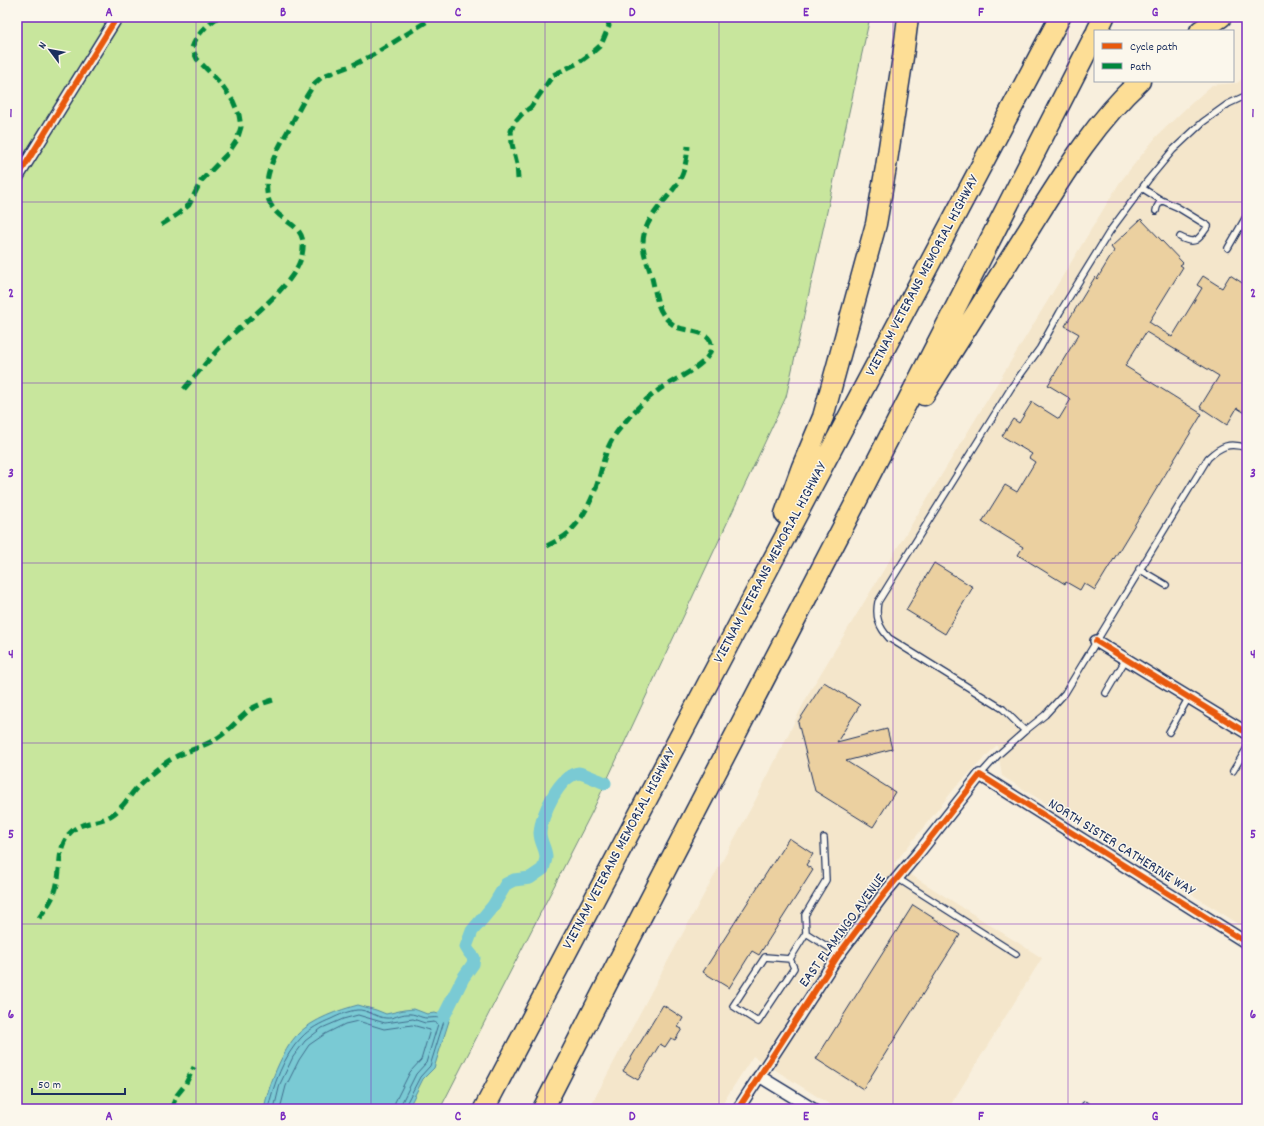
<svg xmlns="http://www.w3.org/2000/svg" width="1264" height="1126" font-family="Dekko,sans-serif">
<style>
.built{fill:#f4e6cb}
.green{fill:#c8e69d;stroke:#728a7e}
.water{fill:#7acad4;stroke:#548ca5}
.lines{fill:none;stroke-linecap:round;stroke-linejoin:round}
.shore{stroke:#416d8d;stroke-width:1}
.canal{stroke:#7acad4;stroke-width:13}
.building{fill:#ebd0a0;stroke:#1b2f5e}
.lane-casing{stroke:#1b2f5e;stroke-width:8}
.street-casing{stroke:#1b2f5e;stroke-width:14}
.highway-casing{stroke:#1b2f5e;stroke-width:23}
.lane{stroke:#fbf7ec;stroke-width:5.5}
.street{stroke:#fbf7ec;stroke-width:11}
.highway{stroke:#fdde96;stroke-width:20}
.quiet{stroke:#00873e;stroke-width:5;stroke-dasharray:10 5;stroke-linecap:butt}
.cycleway-casing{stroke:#fbf7ec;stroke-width:8}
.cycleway{stroke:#e8590c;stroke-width:6}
.grid{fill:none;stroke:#7b2cbf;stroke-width:1;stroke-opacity:0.55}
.labels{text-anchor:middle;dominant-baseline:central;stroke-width:3;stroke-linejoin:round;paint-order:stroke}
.street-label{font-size:15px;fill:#1b2f5e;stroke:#fbf7ec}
.neatline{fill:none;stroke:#7b2cbf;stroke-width:1.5}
.grid-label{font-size:13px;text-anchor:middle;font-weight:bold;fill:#7b2cbf}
</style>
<rect width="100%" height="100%" fill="#f8efdd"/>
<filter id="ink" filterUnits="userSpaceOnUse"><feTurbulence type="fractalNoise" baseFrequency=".025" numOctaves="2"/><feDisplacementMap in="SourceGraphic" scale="8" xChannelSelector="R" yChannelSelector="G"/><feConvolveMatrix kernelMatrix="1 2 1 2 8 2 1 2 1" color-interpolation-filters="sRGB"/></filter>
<g filter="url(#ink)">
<path class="built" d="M1247 75V929L1002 776 997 745 955 788 894 864 1042 958 948 1109H837L753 1056 719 1109H589L658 979 756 799 810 691 1120 182 1156 137 1184 110 1212 85 1237 83Z"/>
<path class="green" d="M17 17H870L786 397 592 812 440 1109H17Z"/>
<path class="water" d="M358 1005 376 1010 386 1014 404 1010 414 1009 427 1014 435 1013 444 1016 449 1021 434 1068 423 1079 408 1109H264C268 1087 282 1050 298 1034 313 1019 339 1010 358 1005Z"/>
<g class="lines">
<path class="shore" d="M268 1109C273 1086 284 1055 301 1038 309 1029 321 1023 331 1019 339 1015 348 1011 357 1010 367 1009 377 1018 386 1018 393 1019 400 1014 407 1014 415 1013 420 1018 427 1018 434 1018 439 1016 444 1021L430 1066 420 1077 405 1106V1109
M274 1109 280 1084 293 1057 305 1041 322 1028 343 1019 358 1015 385 1023 413 1019 425 1023 434 1022 438 1024 426 1063 416 1074 401 1104 400 1109
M280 1109 286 1086 299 1060 309 1045 325 1034 345 1024 358 1021 384 1029 412 1025 430 1030 421 1060 410 1072 395 1102 394 1109"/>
<path class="canal" d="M444 1016 463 978 473 964 474 958 469 952 466 947 472 931 493 906 506 884 514 880 530 878 543 869C544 865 546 861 546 857 546 849 540 842 540 833 541 816 559 775 579 773 582 773 600 781 605 783"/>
</g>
<path class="building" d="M1141 219 1183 263 1180 265 1183 267 1149 322 1172 337 1202 288 1197 285 1203 276 1222 288 1230 275 1247 286V414L1237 408 1227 425 1200 407 1219 376 1146 332 1125 366 1202 414 1095 590 1084 583 1080 590 1066 582 1065 584 1018 555 1023 547 982 522 1005 485 1017 492 1035 462 1029 458 1032 454 1002 436 1013 419 1019 423 1032 402 1059 419 1071 399 1048 385 1079 334 1065 326 1095 277 1097 279 1114 251 1111 247Z
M934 563 973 587 945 634 906 610Z
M824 682 860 705 837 742 887 729 892 749 846 761 895 792 873 827 815 791 798 722Z
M789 838 813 854 806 865 813 870 759 955 752 951 729 988 703 972Z
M913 905 960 935 863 1089 816 1059Z
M663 1005 683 1018 678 1027 682 1029 675 1040 671 1038 665 1047 660 1044 638 1080 623 1071Z"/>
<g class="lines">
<g class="lane-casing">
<path id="lane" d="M1142 188 1161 200 1177 207 1208 226C1199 239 1196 246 1180 237
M1156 211 1157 207 1161 200
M1228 248 1247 215
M1139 569 1166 585
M1106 693 1126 659
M1025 731 1003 709 889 638C879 627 875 617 878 602L1011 388 1040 348 1060 312 1110 231 1148 180 1173 150 1203 122 1228 104 1243 97H1247
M1169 732 1189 697
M1233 771 1247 748
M980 775 998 755 1025 731 1045 715 1065 693 1208 458C1221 446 1229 442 1247 448
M897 878 1016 954
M806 933 805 915 826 880 824 838
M790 959 794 968 758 1022 733 1006 765 957 790 959 806 933 839 954
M1085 1105 1090 1109"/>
</g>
<g class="street-casing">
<path id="street" d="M17 178 117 17
M1096 641 1247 733
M759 1076 813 1109
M738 1109 839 954 884 894 920 851 980 775 1247 943"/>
</g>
<g class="highway-casing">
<path id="highway" d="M1097 31 1104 17
M1200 31 1221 17
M924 395C960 339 995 283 1031 226 1063 175 1095 122 1140 81
M785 514 802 467 823 417 876 224 886 167 903 57 908 17
M484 1109 758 588 1060 17
M543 1109 639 921 857 500 1095 35"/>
</g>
<use href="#lane" class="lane"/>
<use href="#street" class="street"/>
<use href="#highway" class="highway"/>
<path class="quiet" d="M518 179 517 164 512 144 511 131 514 123 521 115 531 107 553 75 578 63 592 53 601 45 609 26 607 17
M161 225 178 214 189 205 201 181 229 152 237 140 241 127 239 115 233 101 221 84 197 59 192 48C196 35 207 25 218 17
M184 389C199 371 214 353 230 337 251 316 295 285 302 255 309 223 283 226 271 205 257 180 281 144 292 123 299 109 306 96 315 83L323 76 353 65 373 55 434 17
M547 546C556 541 566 537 572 529 582 519 589 505 594 493 604 468 602 449 621 427 629 417 637 408 646 400 651 396 656 392 660 389 673 380 709 365 711 349 714 330 688 332 677 327 668 322 661 314 658 304 656 296 654 287 652 278 649 266 643 255 643 243 643 218 668 200 679 181 685 170 687 158 688 146
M39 918C46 908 55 897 57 884 61 868 57 848 69 834 81 820 99 824 112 815 125 806 132 791 143 781 152 773 164 763 175 757 189 750 206 746 219 737 231 729 240 717 251 709 258 705 266 702 273 700
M171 1109 177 1095 185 1085 194 1067"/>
<g class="cycleway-casing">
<path id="cycleway" d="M17 178 117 17
M1096 641 1247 733
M738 1109 839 954 884 894 920 851 980 775 1247 943"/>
</g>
<use href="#cycleway" class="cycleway"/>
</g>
</g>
<path class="grid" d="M196 17V1109M371 17V1109M545 17V1109M719 17V1109M893 17V1109M1068 17V1109M17 202H1247M17 383H1247M17 563H1247M17 743H1247M17 924H1247"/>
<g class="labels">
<g class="street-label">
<text transform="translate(923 276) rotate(-62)">VIETNAM VETERANS MEMORIAL HIGHWAY</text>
<text transform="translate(771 563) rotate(-62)">VIETNAM VETERANS MEMORIAL HIGHWAY</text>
<text transform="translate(1121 848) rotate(32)">NORTH SISTER CATHERINE WAY</text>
<text transform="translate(620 849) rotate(-62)">VIETNAM VETERANS MEMORIAL HIGHWAY</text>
<text transform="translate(843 931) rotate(-54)">EAST FLAMINGO AVENUE</text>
</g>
</g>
<rect width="1264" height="1126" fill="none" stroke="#fbf7ec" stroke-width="44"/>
<rect x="1094" y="30" width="140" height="52" fill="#fbf7ec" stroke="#a1a7b3"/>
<rect x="1102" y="43" width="20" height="6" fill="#e8590c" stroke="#a1a7b3"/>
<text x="1130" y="50" font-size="12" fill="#1b2f5e">Cycle path</text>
<rect x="1102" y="63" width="20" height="6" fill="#00873e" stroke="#a1a7b3"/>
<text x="1130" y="70" font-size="12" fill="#1b2f5e">Path</text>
<g transform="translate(50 50) rotate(302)" stroke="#fbf7ec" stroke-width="3" paint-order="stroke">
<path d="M0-3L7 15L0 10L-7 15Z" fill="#1b2f5e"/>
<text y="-6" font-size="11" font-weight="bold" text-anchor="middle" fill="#1b2f5e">N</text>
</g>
<path d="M32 1088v6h93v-6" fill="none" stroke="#1b2f5e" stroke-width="2"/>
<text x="38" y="1088" font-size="12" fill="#1b2f5e" stroke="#fbf7ec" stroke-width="3" paint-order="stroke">50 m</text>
<rect x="22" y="22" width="1220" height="1082" class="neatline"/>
<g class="grid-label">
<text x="109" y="16">A</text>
<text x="283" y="16">B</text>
<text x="458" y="16">C</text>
<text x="632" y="16">D</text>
<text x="806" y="16">E</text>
<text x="981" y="16">F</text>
<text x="1155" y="16">G</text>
<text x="11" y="117">1</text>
<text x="1253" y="117">1</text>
<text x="11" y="297">2</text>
<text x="1253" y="297">2</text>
<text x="11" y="477">3</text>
<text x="1253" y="477">3</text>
<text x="11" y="658">4</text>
<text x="1253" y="658">4</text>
<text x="11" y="838">5</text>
<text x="1253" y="838">5</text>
<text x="11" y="1018">6</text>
<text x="1253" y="1018">6</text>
<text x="109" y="1120">A</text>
<text x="283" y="1120">B</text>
<text x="458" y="1120">C</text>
<text x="632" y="1120">D</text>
<text x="806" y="1120">E</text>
<text x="981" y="1120">F</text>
<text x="1155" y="1120">G</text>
</g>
</svg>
